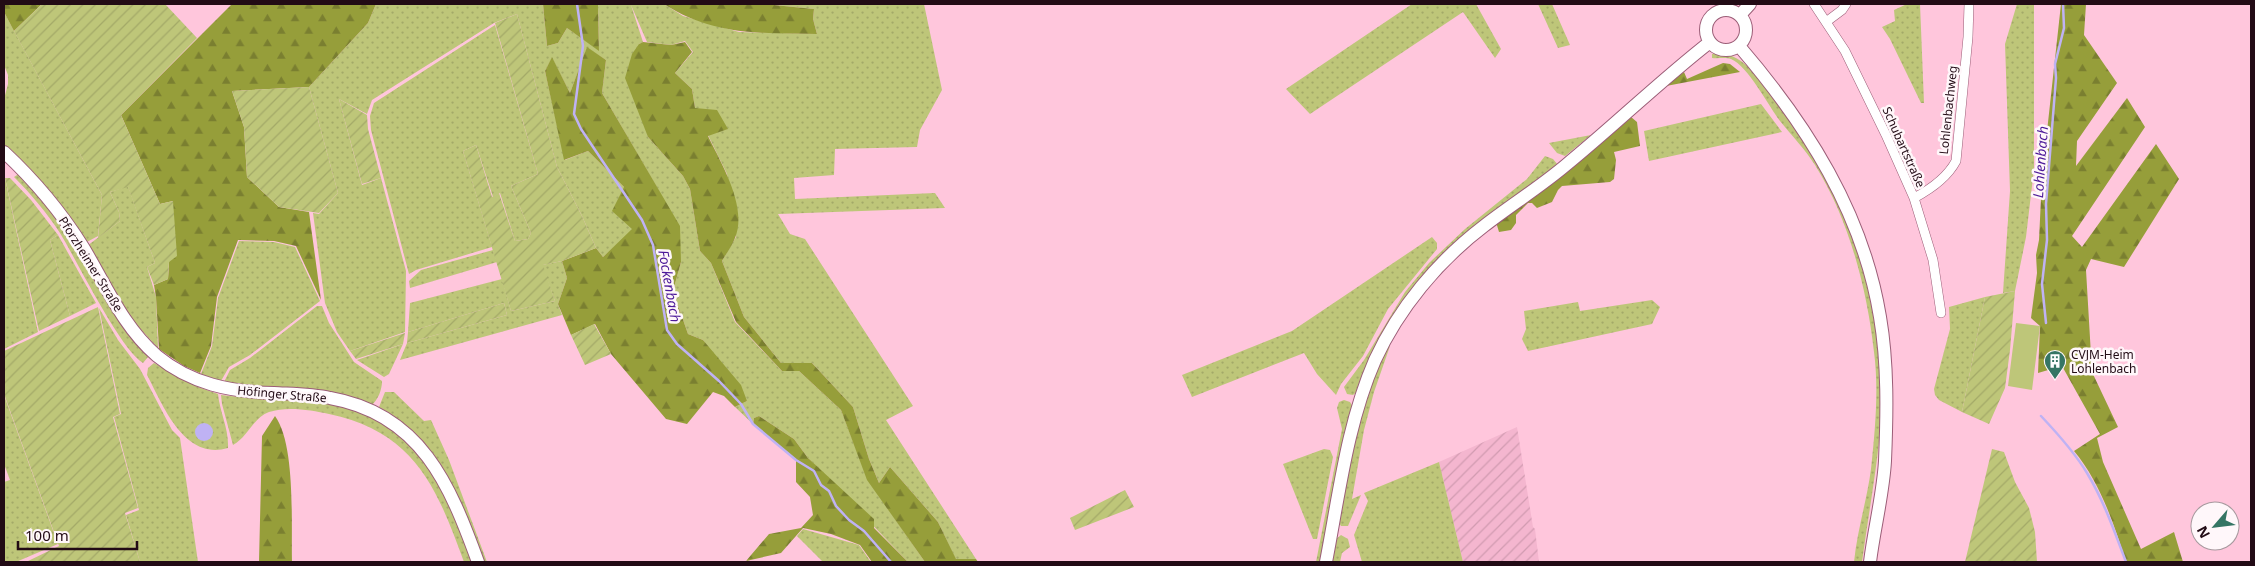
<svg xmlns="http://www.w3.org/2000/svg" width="2255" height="566" font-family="'Noto Sans',sans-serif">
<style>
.industrial{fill:url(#industrial-furrows)}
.grass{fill:url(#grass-dots)}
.forest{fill:url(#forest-firs)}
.garden{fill:url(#garden-furrows)}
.pitch{fill:#bec679}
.water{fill:#bfb2f4}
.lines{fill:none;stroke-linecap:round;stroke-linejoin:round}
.stream{stroke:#bfb2f4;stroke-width:2.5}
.street-casing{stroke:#9b5d77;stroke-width:10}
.secondary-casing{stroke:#9b5d77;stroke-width:14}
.street{stroke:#fff;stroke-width:9}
.secondary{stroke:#fff;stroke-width:12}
.labels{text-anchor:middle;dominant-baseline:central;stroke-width:5;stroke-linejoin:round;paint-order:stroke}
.street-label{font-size:12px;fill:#220b15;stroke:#fff7fa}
.poi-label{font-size:12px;fill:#220b15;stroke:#fff7fa;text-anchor:start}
.water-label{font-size:14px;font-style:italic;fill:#4d1a99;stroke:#fff7fa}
</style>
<defs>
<pattern id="industrial-furrows" width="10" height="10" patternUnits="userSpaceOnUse" patternTransform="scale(1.25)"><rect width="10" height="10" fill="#f4b6cf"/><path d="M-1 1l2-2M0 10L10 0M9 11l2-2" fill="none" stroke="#d19bb1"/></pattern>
<pattern id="grass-dots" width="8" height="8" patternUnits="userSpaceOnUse" patternTransform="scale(1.25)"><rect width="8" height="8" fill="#bec679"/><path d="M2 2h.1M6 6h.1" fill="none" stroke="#a3a968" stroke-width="1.8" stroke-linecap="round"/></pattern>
<pattern id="forest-firs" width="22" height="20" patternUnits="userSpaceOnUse" patternTransform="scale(1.25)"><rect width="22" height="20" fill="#969e3a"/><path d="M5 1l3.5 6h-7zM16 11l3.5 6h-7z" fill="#7a7f30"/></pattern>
<pattern id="garden-furrows" width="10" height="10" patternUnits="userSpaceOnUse" patternTransform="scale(1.25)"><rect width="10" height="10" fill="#bec679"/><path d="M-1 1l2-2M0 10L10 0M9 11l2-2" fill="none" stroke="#a3a968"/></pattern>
</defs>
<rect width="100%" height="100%" fill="#ffc6dc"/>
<path class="industrial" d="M1517 427 1533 527 1535 529 1539 562H1463L1439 462Z"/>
<path class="grass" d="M376 4H543L547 46 558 43 567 28 599 50 598 4H664L683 16 739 32 817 34 813 19 814 9 764 4H924L942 90 920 130 917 147 835 149 834 175 794 178 795 199 935 193 945 208 778 214 790 234 805 239 913 406 886 420 976 559 956 560 938 522 890 467 879 483 869 459 853 407 812 363H781L744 317 722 261 736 237 727 174 708 135 727 129 695 108 692 89 675 73 693 52 685 41 671 45 647 42 631 5 643 42 639 44 648 137 683 176 690 189 700 251 711 263 735 322 782 371H799L841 410 868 480 925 562H908L808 458 794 439 759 416 754 418 753 424 735 407 747 401 703 340 688 334 673 291 681 262 659 191 602 93 606 60 587 48 570 93 552 58 545 71 565 160 588 151 625 188 634 229 603 257 596 248 582 216 557 167 517 14 494 23 372 100 367 114 339 99 362 185 381 178 406 271 405 332 350 351 337 332 325 303 313 213 319 214 338 193 309 87 368 23Z
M1412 4H1476L1501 49 1495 58 1463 12 1310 114 1286 89Z
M1538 4H1552L1570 45 1558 48Z
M1907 4H1920L1924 103H1921L1890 39 1882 27 1895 21 1894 10Z
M2017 4H2034V169L2026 237 2015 291 2003 293 2010 191 2005 44Z
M4 12 102 195 98 236 85 243 4 147V99L8 84V75L4 65Z
M495 25 538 174 511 186 531 233 528 239 515 241 500 193 493 197 476 145 463 151 492 247 416 270 409 274 371 130 370 116 374 103Z
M1712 54C1741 48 1763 83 1778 104 1789 120 1802 136 1812 153 1850 219 1874 288 1879 363 1880 376 1882 389 1882 401 1880 455 1869 509 1862 562H1854C1857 531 1867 500 1871 469 1875 431 1879 390 1874 352 1867 289 1849 219 1815 165 1805 149 1792 136 1780 121 1768 105 1748 66 1731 59 1725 57 1718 59 1712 58Z
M1761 104 1782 132 1649 161 1644 131Z
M1591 135 1565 156 1557 153 1549 143Z
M1545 156 1553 159 1558 165 1437 262 1358 391 1353 395 1347 394 1344 387 1364 360 1405 292 1429 263 1465 229 1527 179Z
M20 173 71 237 147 353 148 357 143 363C120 349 77 261 60 233 47 213 31 194 14 177Z
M5 178 38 332 4 349V179Z
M128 186 155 263 147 267 156 297 158 348 132 320 87 246 120 221 119 212 110 192Z
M58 235 96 303 70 316 50 240Z
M1432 237 1437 243V249L1388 309 1363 356 1341 384 1336 395 1317 374 1304 353 1192 397 1182 375 1292 331Z
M239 241 274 242 295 247 320 301 250 355 229 367 221 381 201 374 212 346 218 298Z
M493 250 497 262 410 288 409 281 421 270Z
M562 261 567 278 558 304 562 315 400 360 407 343 507 315 504 303 408 332 410 303 502 279 511 311 555 301 542 265Z
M1985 297 1962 412 1939 400 1935 395 1934 389 1950 329 1949 307Z
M1652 300 1660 307 1652 324 1528 351 1522 339 1526 329 1524 311 1578 302 1580 311Z
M317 306H322L329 323 354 362 382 381C382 390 378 400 371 406L224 382 230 370 250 358Z
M99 308 118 340 140 369 172 430 180 438 198 562H140L126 515 139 510 114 417 121 414Z
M403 344 389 374 384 377 357 360Z
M1390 346 1374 392 1364 430 1352 499 1361 495 1348 526H1341L1338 521 1365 399 1387 348Z
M154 363 198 387 218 394C220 413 229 429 228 448 184 461 163 405 147 375L148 368Z
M385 392H394L424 421 431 420 449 460 487 562H484C459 498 443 442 379 407Z
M4 395 58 544 16 562H4V482L10 480 4 464Z
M221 395C260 400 300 397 339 405 422 424 444 493 473 562H464C437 488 415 432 329 414 311 410 287 406 269 412 253 418 248 437 233 445L222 404Z
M1344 400 1350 402 1353 407 1322 562H1316L1342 429 1337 408 1339 402Z
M1324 449 1330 450 1333 457 1317 539H1313L1283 464Z
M1439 462 1463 562H1362L1354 535 1368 501 1364 493Z
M803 529 859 545 871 562H823L797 536Z
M1341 535 1348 539 1350 547 1342 553 1340 562H1331L1335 540Z"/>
<path class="forest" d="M4 4H42L14 31 4 12Z
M232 4H376L368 23 309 87 232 91 244 127 247 177 279 207 309 212 321 300 296 246 274 241 238 240 217 297 211 346 200 373 184 366 159 349 156 297 154 285 168 279 173 201 160 204 121 115Z
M543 4H598L599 51 567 28 558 43 547 46Z
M664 4H764L814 9 813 19 817 34C762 33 713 36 664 4Z
M2061 4H2086L2084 35 2117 83 2077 141 2076 166 2127 98 2145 127 2072 236 2082 247 2156 144 2179 179 2124 267 2091 259 2086 270 2092 372 2118 427 2097 438 2103 462 2141 549 2174 532 2183 562H2126C2114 524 2100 482 2074 451L2100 434 2062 366 2038 373 2040 326 2031 318 2037 273 2036 255 2039 240 2042 177Z
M643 42 671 45 685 42 692 52 675 73 692 89 695 108 717 110 728 129 708 136C721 163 748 207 735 238 732 246 726 254 722 261L744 317 781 363H812L853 407 869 459 879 483 890 467 938 522 956 559H976L978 562H925L867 480 841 410 799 371H782L736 322 711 263 700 251 690 189 683 176 648 137 625 78 632 54 639 44Z
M587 47 606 60 602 93 680 226 681 262 673 291 688 334 703 340 741 385 747 401 735 407 724 396 713 392 687 424 666 419 611 354 595 324 571 335 558 304 567 278 562 261 596 248 603 257 632 229 612 211 624 187 588 151 564 160 545 71 552 57 570 93Z
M1723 63 1730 64 1740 72 1666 86 1684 72 1687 79Z
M1631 117 1637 122 1640 146 1614 152 1616 160 1614 179 1610 182 1562 186 1558 190 1552 202 1537 208 1532 203H1528L1516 215V223L1511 230 1499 232 1496 222Z
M275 416C296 445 291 525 292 562H259L262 436Z
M759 416 794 439 808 458 874 519V528L908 562H872L860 545 831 534 803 528 781 553 746 561 769 534 801 528 813 515 810 497 796 482V460L753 424 754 418Z"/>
<path class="garden" d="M42 4H165L197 38 121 115 160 204 173 201 177 256 169 262 168 279 154 285 147 267 155 263 128 187 110 192 119 212 120 221 98 238 102 195 14 31Z
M517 14 557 167 582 216 596 248 562 261 543 265 555 301 511 311 463 151 476 145 492 197 499 193 515 241 528 239 531 233 511 186 538 174 495 23Z
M309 87 338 193 319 213 279 207 247 177 244 127 232 91Z
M339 99 367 115 368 129 381 178 362 184Z
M5 178H10L31 200 58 235 50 240 70 316 39 331Z
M2015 291 2010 350 2005 388 1989 424 1962 412 1985 297Z
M504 303 507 315 407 343 408 332Z
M98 307 120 414 113 417 138 508 125 513 140 562H26L59 546 4 394V351Z
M594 324 611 354 585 365 571 335Z
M405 333 403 344 356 359 350 351Z
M1992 449 2004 452 2015 482 2029 508 2035 532 2037 562H1965Z
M1125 490 1134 507 1075 530 1070 518Z"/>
<path class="pitch" d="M2016 323 2040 326 2032 390 2008 386Z"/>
<path class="water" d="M195 432a9 9 0 1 1 18 0a9 9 0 1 1-18 0Z"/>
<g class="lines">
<path class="stream" d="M577 4 583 46 574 114 581 129 642 220 653 245 667 330 677 344 719 381 741 404 753 424 796 460 814 471 821 485 829 491 836 506 849 520 864 531 891 562
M2046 323 2042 284 2047 240 2046 204 2056 78 2055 64 2064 28 2063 4
M2041 416C2058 434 2075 453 2087 473 2104 501 2115 533 2126 562"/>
<g class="street-casing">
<path id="street" d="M1814 4 1845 51 1886 135 1914 198 1933 260 1941 313
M1826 22 1842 10 1846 4
M1914 198C1931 189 1947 178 1956 161L1968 37 1969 4"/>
</g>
<g class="secondary-casing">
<path id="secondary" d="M1706 30a20 20 0 1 1 40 0a20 20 0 1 1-40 0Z
M1740 15 1750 4
M1739 46C1807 125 1863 213 1880 317 1888 364 1887 414 1885 461 1883 495 1874 529 1870 562
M4 152C34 180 61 212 83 247 106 285 123 327 157 356 191 384 231 392 274 393 292 394 312 394 330 398 421 414 450 485 478 562
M1326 562C1339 495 1347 424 1375 360 1399 308 1438 261 1484 226 1511 205 1540 187 1566 165 1615 125 1660 81 1710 42"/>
</g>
<use href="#street" class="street"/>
<use href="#secondary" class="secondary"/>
</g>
<defs>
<g id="building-pin" transform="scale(1.125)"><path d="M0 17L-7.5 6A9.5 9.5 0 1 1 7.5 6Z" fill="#357564" stroke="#fff7fa"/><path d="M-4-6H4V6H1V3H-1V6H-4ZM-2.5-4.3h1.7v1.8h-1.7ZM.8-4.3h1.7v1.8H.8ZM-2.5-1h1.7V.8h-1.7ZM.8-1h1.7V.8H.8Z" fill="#fff"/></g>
</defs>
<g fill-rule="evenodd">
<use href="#building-pin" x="2055" y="361"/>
</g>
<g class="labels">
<g class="street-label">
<text transform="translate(1948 110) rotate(-84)">Lohlenbachweg</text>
<text transform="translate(1904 147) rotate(66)">Schubartstraße</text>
<text transform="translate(91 264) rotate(58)">Pforzheimer Straße</text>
<text transform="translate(282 394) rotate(5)">Höfinger Straße</text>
</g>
<g class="poi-label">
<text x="2071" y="354">CVJM-Heim<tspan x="2071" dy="14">Lohlenbach</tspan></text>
</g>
<g class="water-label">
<text transform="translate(2040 162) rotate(-86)">Lohlenbach</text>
<text transform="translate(670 286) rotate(80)">Fockenbach</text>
</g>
</g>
<rect width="2255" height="566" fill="none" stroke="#220b15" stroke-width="10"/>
<g transform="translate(2215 526) rotate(242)"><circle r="24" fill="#fff7fa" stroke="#a7999e"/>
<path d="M0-4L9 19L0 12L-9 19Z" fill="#357564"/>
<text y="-8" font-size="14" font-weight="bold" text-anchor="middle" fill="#220b15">N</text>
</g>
<path d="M18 541v8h119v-8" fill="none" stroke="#220b15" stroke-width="2.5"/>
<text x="25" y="541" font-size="15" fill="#220b15" stroke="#fff7fa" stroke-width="4" paint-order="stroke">100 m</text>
</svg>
